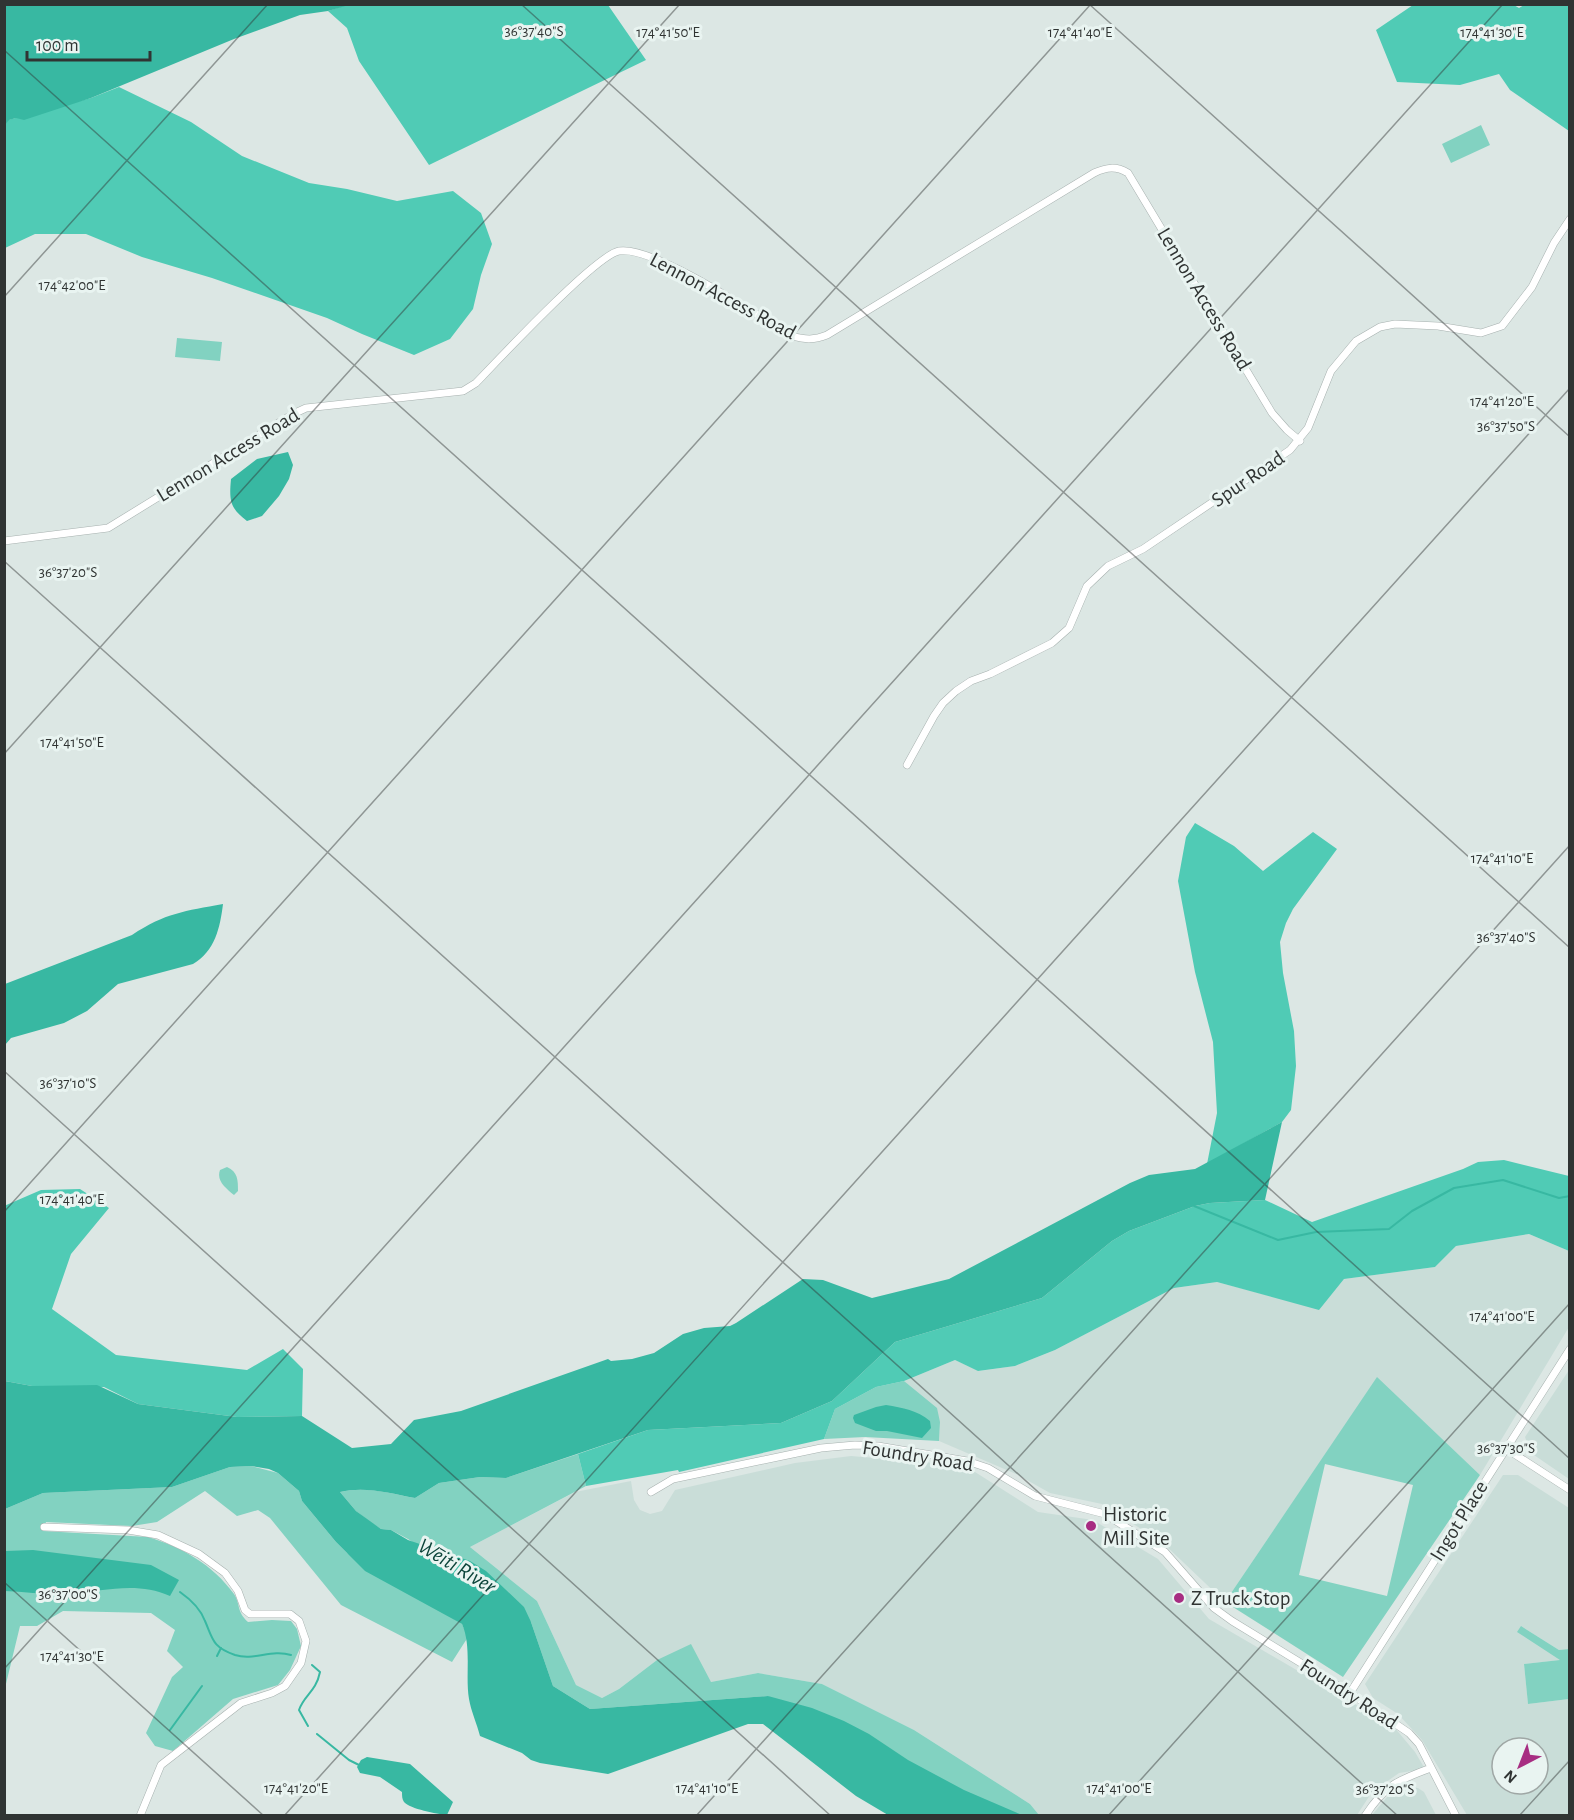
<svg xmlns="http://www.w3.org/2000/svg" width="1574" height="1820" font-family="'Alegreya Sans',sans-serif">
<style>
.built{fill:#c9ddd8;fill-rule:evenodd}
.green{fill:#82d2c1;fill-rule:evenodd}
.forest{fill:#50cbb5}
.water{fill:#38b8a2}
.lines{fill:none;stroke-linecap:round;stroke-linejoin:round}
.stream{stroke:#38b8a2;stroke-width:2}
.minor-casing{stroke:#a7b1af;stroke-width:8}
.minor{stroke:#fff;stroke-width:7}
.ticks{fill:none;stroke:#303433;stroke-width:1.5;stroke-opacity:0.45}
.poi-dot{fill:#a72d82;stroke:#e9f4f1;stroke-width:2}
.labels{text-anchor:middle;dominant-baseline:central;stroke-width:6;stroke-linejoin:round;paint-order:stroke}
.street-label{font-size:21px;fill:#303433;stroke:#e9f4f1}
.poi-label{font-size:21px;fill:#303433;stroke:#e9f4f1;text-anchor:start}
.water-label{font-size:22px;font-style:italic;fill:#0c443a;stroke:#e9f4f1}
.ticks-label{font-size:15px;text-anchor:middle;fill:#303433;stroke:#e9f4f1;stroke-width:6;stroke-linejoin:round;paint-order:stroke}
</style>
<rect width="100%" height="100%" fill="#dce7e4"/>
<path class="built" d="M1529 1234 1569 1251V1327L1480 1475 1377 1378 1225 1602 1163 1543 1102 1504 1050 1493 1016 1474 939 1441 940 1422 904 1381 955 1360 979 1371 1015 1366 1055 1350 1174 1288 1217 1282 1319 1309 1344 1279 1435 1267 1456 1246Z
M1569 1370V1479L1531 1453 1525 1437Z
M851 1456 934 1463 975 1472 1038 1512 1093 1520 1158 1559 1209 1619 1394 1727 1415 1752 1425 1769 1399 1773 1372 1792 1357 1815H1039L1030 1804 914 1730 822 1684 758 1673 711 1682 657 1660 619 1689 602 1698 576 1685 537 1601 470 1547 575 1492 631 1481 634 1500 640 1510 650 1514 662 1511 675 1490 795 1463Z
M1503 1475H1518L1569 1508V1649L1559 1650 1521 1626 1561 1660 1524 1664 1528 1704 1569 1699V1815H1467L1422 1740 1398 1714 1373 1698 1365 1684ZM1502 1748H1538V1784H1502Z
M1404 1787 1418 1788 1424 1792 1436 1815H1372L1387 1797Z"/>
<path class="green" d="M1481 125 1490 145 1451 163 1442 144Z
M177 338 222 342 220 361 175 357Z
M227 1167C238 1172 238 1180 238 1191L234 1195C226 1188 216 1181 220 1170Z
M1377 1377 1480 1475 1343 1677 1225 1602ZM1325 1464 1413 1485 1387 1596 1299 1575Z
M904 1381 937 1408 940 1422 939 1441 865 1437 824 1439 835 1409 876 1387Z
M578 1454 586 1486 470 1547 537 1601 576 1685 602 1698 619 1689 657 1660 691 1644 711 1682 758 1673 822 1684 914 1730 1030 1804 1039 1815H945L768 1696 590 1709 553 1686 531 1622 408 1539 391 1530 381 1529 370 1522 356 1511 340 1492C367 1486 388 1493 415 1498L439 1483 480 1477 506 1478Z
M251 1466 278 1473 299 1491 302 1501 336 1542 347 1553 462 1624 468 1637 452 1662 341 1605 270 1518 258 1510 237 1516 205 1491 157 1522 132 1526 46 1522 43 1531 148 1537C182 1547 213 1565 234 1594 241 1605 236 1611 248 1622L272 1620 291 1621 297 1629 301 1646 290 1670 278 1685 233 1699 173 1751 155 1746 146 1733 172 1677 183 1667 167 1651 175 1630 151 1613 63 1611 37 1626H20L5 1688V1509L43 1493 172 1487 230 1467Z
M1521 1626 1559 1650 1569 1649V1699L1528 1704 1524 1664 1560 1660 1517 1632Z"/>
<path class="forest" d="M349 4 608 5 646 60 429 165 359 61 347 28 328 11Z
M1512 4 1519 8 1524 5H1569V131L1510 90 1499 74 1460 85 1397 82 1376 30 1413 5Z
M119 87 191 122 242 156 309 183 347 189 397 201 453 191 481 213 492 244 481 275 473 309 450 339 414 355 362 334 327 318 212 278 142 257 86 234H35L5 248V125L8 120 91 98Z
M1195 823 1234 846 1263 871 1313 832 1337 849 1293 909 1286 923 1280 942 1283 973 1294 1031 1296 1066 1291 1110 1282 1122 1207 1164 1217 1113 1213 1042 1195 972 1178 881 1186 837Z
M1504 1160 1569 1176V1251L1529 1234 1456 1246 1435 1267 1344 1279 1319 1310 1217 1282 1174 1288 1055 1350 1015 1366 978 1371 955 1360 904 1381 876 1387 835 1409 824 1439 679 1472 678 1470 586 1486 578 1454 648 1430 781 1423 832 1401 895 1342 1042 1298 1112 1241 1129 1231 1195 1206 1210 1203 1265 1200 1312 1222 1463 1169 1478 1162Z
M80 1189 109 1208 71 1254 52 1309 116 1355 247 1370 283 1349 303 1369 302 1416 237 1417 138 1404 104 1387 32 1386 5 1381 4 1206 41 1190Z"/>
<path class="water" d="M4 5 5 4 349 5 328 11 300 15 234 39 91 98 24 120 16 118 9 120 5 125Z
M288 452 293 465 289 479 279 496 262 516 247 521C230 508 229 501 231 479L257 459Z
M223 904C220 928 215 951 193 964L118 984 87 1011 64 1023 11 1038 5 1045V984L132 935C165 913 185 911 223 904Z
M1282 1122 1265 1200 1210 1203 1195 1206 1129 1231 1112 1241 1042 1298 895 1342 832 1401 781 1423 648 1430 506 1478 480 1477 439 1483 415 1498C389 1493 365 1486 340 1492L356 1511 381 1529 391 1530 408 1540 470 1561 486 1571 524 1607 531 1622 553 1686 590 1709 768 1696 812 1708 844 1721 869 1734 908 1760 964 1790 1022 1815H888L856 1796 763 1724H748L608 1774 540 1763 531 1760 522 1753 480 1736C477 1724 471 1711 469 1699 465 1675 472 1647 462 1624L365 1571 336 1542 302 1501 299 1491 278 1473 269 1469 251 1466 230 1467 172 1487 43 1493 5 1509V1381L32 1386 97 1385 138 1404 237 1417 302 1416 352 1448 391 1444 414 1420 461 1411 608 1359 611 1361 632 1359 654 1353 683 1334 704 1328 730 1326 736 1323 803 1279 823 1280 872 1298 949 1279 1130 1183 1149 1175 1195 1169Z
M886 1405C903 1408 917 1410 930 1421L931 1428 922 1438 887 1431H876L855 1423 853 1418 854 1415 876 1407Z
M33 1550 151 1565 179 1580 170 1596C137 1581 104 1591 70 1594 49 1595 26 1592 5 1591V1551Z
M367 1757 410 1764 453 1802 447 1815C437 1814 410 1809 404 1802 402 1799 402 1796 402 1792L380 1777 360 1773 357 1767 361 1760Z"/>
<g class="lines">
<path class="stream" d="M1194 1206 1278 1240 1316 1232 1389 1229 1412 1211 1454 1188 1503 1180 1559 1198 1570 1196
M180 1592C190 1599 201 1610 205 1621 213 1639 212 1647 235 1655 254 1661 271 1649 291 1655
M217 1656 221 1648
M308 1726 299 1710C304 1695 316 1692 320 1672L312 1665
M170 1730 202 1686
M317 1734 349 1760 361 1766"/>
<g class="minor-casing">
<path id="minor" d="M4 541 108 528 293 414 306 408 463 391 476 383C498 360 596 255 619 251 653 245 758 316 792 336 806 340 814 340 827 335L1094 173C1107 167 1116 166 1128 173L1272 413 1287 430 1300 441
M907 765 934 716 943 703 956 691 971 681 990 674 1052 643 1069 628 1087 586 1108 566 1143 549 1290 450 1308 428 1331 371 1356 341 1380 327 1395 324 1438 326 1481 333 1502 326 1532 287 1554 243 1570 219
M1505 1448 1570 1490
M651 1492 673 1479 821 1448 855 1445 878 1446 967 1461 988 1468 1035 1496 1105 1514 1165 1552 1214 1608 1232 1621 1350 1693 1409 1733 1419 1744 1456 1816
M44 1527 128 1530 158 1535 199 1554 225 1573 238 1591 245 1610 250 1614H290L299 1621 306 1641 301 1663 285 1686 272 1693 241 1703 161 1765 140 1816
M1350 1693 1570 1349
M1365 1816C1385 1785 1398 1780 1431 1768"/>
</g>
<use href="#minor" class="minor"/>
</g>
<path class="ticks" d="M521 4 1570 948M1089 4 1570 437M4 50 1570 1459M4 297 268 4M4 561 1398 1816M4 754 680 4M4 1071 831 1816M4 1212 1091 4M4 1582 264 1816M4 1669 1503 4M284 1816 1570 388M696 1816 1570 845M1108 1816 1570 1303M1519 1816 1570 1760"/>
<g class="poi-dot">
<circle cx="1091" cy="1526" r="6"/>
<circle cx="1179" cy="1598" r="6"/>
</g>
<g class="labels">
<g class="street-label">
<text transform="translate(723 296) rotate(28)">Lennon Access Road</text>
<text transform="translate(1204 299) rotate(59)">Lennon Access Road</text>
<text transform="translate(228 455) rotate(-31)">Lennon Access Road</text>
<text transform="translate(1248 479) rotate(-34)">Spur Road</text>
<text transform="translate(918 1456) rotate(9)">Foundry Road</text>
<text transform="translate(1459 1521) rotate(-58)">Ingot Place</text>
<text transform="translate(1349 1694) rotate(33)">Foundry Road</text>
</g>
<g class="poi-label">
<text x="1103" y="1514">Historic<tspan x="1103" dy="24">Mill Site</tspan></text>
<text x="1191" y="1598">Z Truck Stop</text>
</g>
<g class="water-label">
<text transform="translate(457 1566) rotate(31)">Wēiti River</text>
</g>
</g>
<g class="ticks-label">
<text x="534" y="36">36°37'40"S</text>
<text x="668" y="37">174°41'50"E</text>
<text x="1080" y="37">174°41'40"E</text>
<text x="1492" y="37">174°41'30"E</text>
<text x="72" y="290">174°42'00"E</text>
<text x="1502" y="406">174°41'20"E</text>
<text x="1506" y="431">36°37'50"S</text>
<text x="68" y="577">36°37'20"S</text>
<text x="72" y="747">174°41'50"E</text>
<text x="1502" y="863">174°41'10"E</text>
<text x="1506" y="942">36°37'40"S</text>
<text x="68" y="1088">36°37'10"S</text>
<text x="72" y="1204">174°41'40"E</text>
<text x="1502" y="1321">174°41'00"E</text>
<text x="1506" y="1453">36°37'30"S</text>
<text x="68" y="1599">36°37'00"S</text>
<text x="72" y="1661">174°41'30"E</text>
<text x="296" y="1793">174°41'20"E</text>
<text x="707" y="1793">174°41'10"E</text>
<text x="1119" y="1793">174°41'00"E</text>
<text x="1385" y="1794">36°37'20"S</text>
</g>
<rect width="1574" height="1820" fill="none" stroke="#303433" stroke-width="12"/>
<g transform="translate(1520 1766) rotate(222)"><circle r="28" fill="#e9f4f1" stroke="#9fa7a5" stroke-width="1.5"/>
<path d="M0-4.5L10 22L0 15L-10 22Z" fill="#a72d82"/>
<text y="-9" font-size="16" font-weight="bold" text-anchor="middle" fill="#303433">N</text>
</g>
<path d="M27 51v9h123v-9" fill="none" stroke="#303433" stroke-width="3"/>
<text x="36" y="51" font-size="18" fill="#303433" stroke="#e9f4f1" stroke-width="4.5" paint-order="stroke">100 m</text>
</svg>
